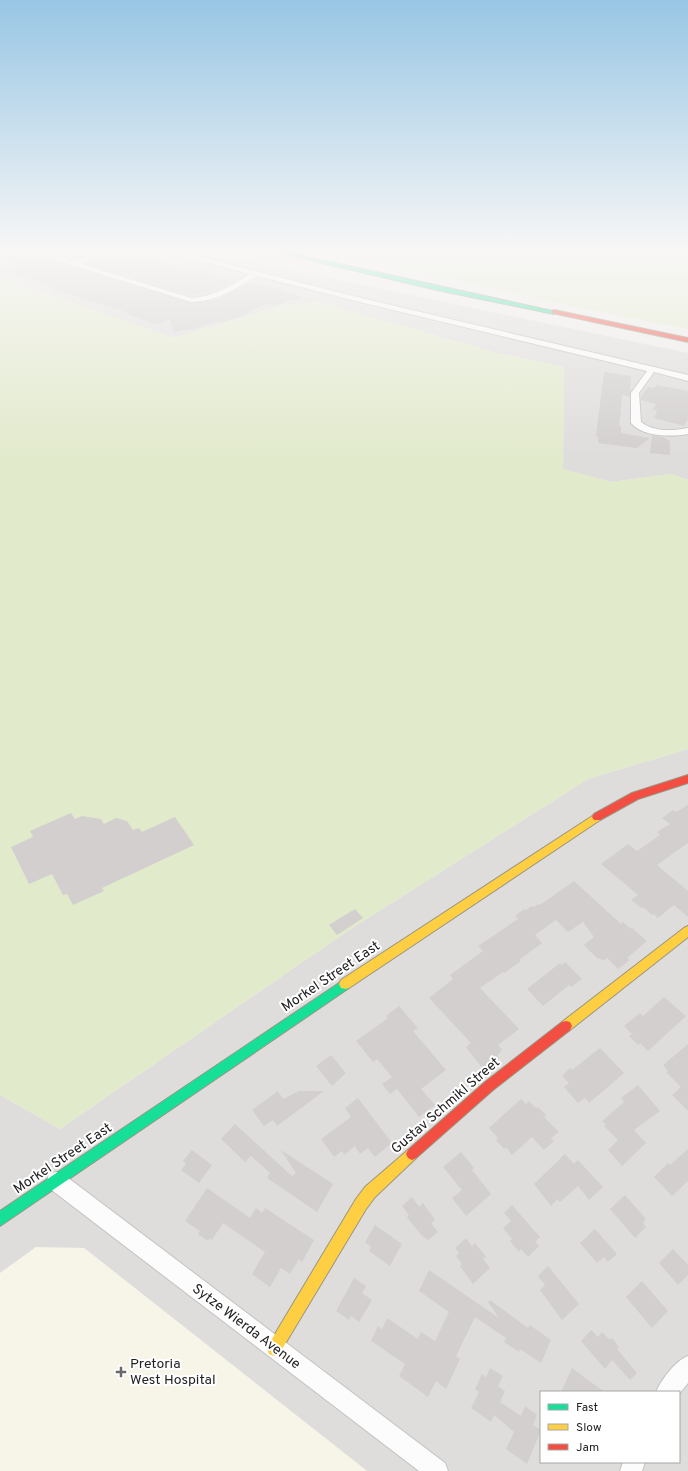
<svg xmlns="http://www.w3.org/2000/svg" width="688" height="1471" font-family="Overpass,sans-serif">
<style>
.residential{fill:#dfdddc;fill-rule:evenodd}
.education{fill:#f7f4e8}
.grass{fill:#e2eacc}
.building{fill:#d2cfce}
.lines{fill:none;stroke-linecap:round;stroke-linejoin:round}
.street-casing{stroke:#c3c2c1;stroke-width:2}
.fast-casing{stroke:#999683;stroke-width:2}
.slow-casing{stroke:#999683;stroke-width:2}
.jam-casing{stroke:#999683;stroke-width:2}
.street{fill:#fdfcfc;fill-rule:evenodd}
.fast{fill:#16e098;fill-rule:evenodd}
.slow{fill:#ffcf43;fill-rule:evenodd}
.jam{fill:#f24e42;fill-rule:evenodd}
.poi-dot{fill:#6a6968;stroke:#fff;stroke-width:1.5}
.labels{text-anchor:middle;dominant-baseline:central;stroke-width:4;stroke-linejoin:round;paint-order:stroke}
.near-street-label{font-size:14px;fill:#222;stroke:#fff}
.near-poi-label{font-size:14px;fill:#222;stroke:#fff;text-anchor:start}
</style>
<rect width="100%" height="100%" fill="#efedeb"/>
<path class="residential" d="M0 250H202L248 261 688 353V480L671 474 611 482 563 469 564 367 277 307 174 338 23 286 0 276Z
M688 749V1471H367L84 1248 0 1273V1095L60 1129 349 930 588 779ZM541 1392H679V1462H541Z"/>
<path class="education" d="M36 1247 84 1248 367 1471H0V1273Z"/>
<path class="grass" d="M315 250H688V329L567 305Z
M0 276 23 286 174 338 277 307 315 301 502 354 564 367 563 469 611 482 671 474 688 480V749L588 779 349 930 60 1129 0 1095Z"/>
<path class="building" d="M0 250H33L59 262 191 303 218 299 246 285H248L251 284 278 289 302 297 274 306 271 304 263 305 242 316 221 322 219 321 192 329 174 332 169 319 160 324H155L126 314 129 313 58 291H59L50 288 52 287 4 271 11 269 8 267 19 263 0 255Z
M47 250H95L74 260Z
M108 250H128L156 258 153 260 189 270 191 269 210 272 206 274 234 282 214 291 191 296 85 264Z
M604 372 631 376 630 397 622 395 621 409 617 408 621 410 619 426H621V433L650 438 637 448 598 443V437L596 436Z
M657 385 688 391V419L684 426 654 418 657 411 653 409 656 404 641 400V397L648 387 653 388Z
M652 435 663 437 670 441V455L650 453Z
M688 805V843L657 865 688 891V917L674 905 658 918 654 914 652 915 643 907 641 908 631 900 638 895 601 864 628 844 637 851 660 835 657 832 670 824 662 818 673 810 676 812Z
M71 813 75 819 82 816 101 819 104 824 116 818 127 821 133 830 139 828 142 832 175 817 194 845 102 888 104 891 73 905 67 894 63 895 52 874 29 884 11 847 33 837 30 831Z
M574 881 621 924 623 922 631 929 632 928 647 941 627 958 630 960 618 969 607 958 603 961 600 958 598 959 584 945 594 937 583 922 568 932 556 920 535 935 542 943 519 960 521 961 504 973 503 972 480 988 519 1029 498 1045 502 1050 497 1056 499 1058 484 1070 466 1047 471 1043 429 998 453 979 450 975 483 951 478 946 518 919 515 916 524 909 526 910 532 906 534 907 539 904 540 905Z
M355 909 363 918 337 935 329 925Z
M565 962 582 979 571 987 569 985 543 1006 527 989 560 963 562 965Z
M664 997 686 1016 648 1051 640 1043 638 1045 629 1036 632 1034 624 1026 640 1013 643 1016Z
M399 1006 418 1028 413 1031 446 1070 421 1089 435 1105 419 1117 397 1089 390 1094 382 1084 392 1077 377 1059 373 1062 356 1041 388 1018 386 1016Z
M688 1044V1111L672 1095 681 1087 666 1072 668 1071 663 1065Z
M600 1048 624 1073 589 1103 585 1098 578 1103 564 1087 569 1083 562 1076 570 1068 572 1070Z
M331 1055 346 1073 332 1086 316 1066Z
M638 1085 660 1111 634 1130 646 1143 622 1166 608 1150 618 1140 604 1126 606 1125 602 1121 624 1102 621 1098Z
M278 1091 283 1099 299 1091H324L277 1126 273 1120 264 1126 252 1110Z
M358 1098 392 1143 375 1157 368 1148 360 1154 355 1146 344 1155 342 1151 334 1157 321 1139 351 1117 345 1108Z
M521 1099 526 1104 529 1101 536 1108 538 1107 546 1115 544 1117 559 1132 551 1138 554 1141 544 1150 532 1137 512 1155 506 1147 504 1149 496 1140 498 1138 489 1128Z
M235 1124 292 1176 296 1173 281 1150 333 1184 317 1212 267 1178 270 1173 251 1156 245 1162 221 1139Z
M688 1149V1181L672 1196 654 1177 668 1163 670 1165Z
M192 1150 212 1165 199 1183 181 1170 186 1164 183 1161Z
M461 1152 474 1168 472 1170 491 1194 466 1216 452 1198 462 1190 443 1167Z
M565 1154 574 1164 578 1160 603 1187 589 1200 578 1186 560 1202 557 1199 551 1206 534 1184Z
M207 1188 250 1218 256 1208 262 1213 265 1208 314 1240 302 1262 299 1259 290 1274 281 1268 270 1287 252 1274 265 1252 223 1223 212 1240 210 1238 208 1241 198 1234 200 1231 185 1221Z
M625 1195 646 1219 643 1223 646 1227 635 1238 610 1209Z
M412 1197 419 1207 423 1203 435 1220 431 1223 438 1232 428 1240 422 1236 407 1217 409 1215 402 1206Z
M512 1205 540 1237 535 1242 539 1246 528 1257 521 1249 519 1252 510 1241 512 1239 503 1228 511 1221 504 1213Z
M375 1225 402 1244 390 1266 369 1251 371 1247 365 1242Z
M595 1229 617 1254 608 1262 604 1257 597 1263 580 1243Z
M466 1238 472 1246 475 1243 486 1257 483 1259 490 1268 473 1284 460 1266 462 1264 456 1256 459 1253 455 1248Z
M673 1249 688 1265V1275L678 1285 659 1263Z
M548 1266 579 1304 562 1320 540 1290 545 1285 538 1276Z
M429 1270 499 1318 488 1302 490 1300 528 1328 530 1325 551 1340 541 1363 520 1349 519 1352 504 1342 506 1338 475 1317 456 1356 460 1359 446 1389 436 1381 428 1397 399 1376 405 1364 371 1341 378 1326 382 1329 387 1318 418 1339 421 1332 435 1341 449 1312 419 1291Z
M354 1278 366 1286 362 1293 372 1300 359 1322 351 1316 349 1320 336 1311Z
M642 1281 668 1311 652 1328 626 1297Z
M591 1330 598 1337 602 1332 610 1340 612 1338 619 1347 617 1349 637 1373 630 1380 612 1360 605 1369 581 1341Z
M490 1368 503 1376 498 1386 505 1391 500 1402 521 1416 525 1406 537 1415 533 1425 541 1430 527 1464 506 1449 514 1432 494 1415 491 1422 471 1408 479 1392 475 1389 482 1374 486 1377Z
M572 1368 588 1380 605 1392H561Z"/>
<g class="lines">
<g class="street-casing">
<path id="street" d="M34 250H43L74 262 98 250H107L81 264 191 298C214 297 231 285 250 274L160 250H172L365 299 688 375V381L654 372 639 393 641 422C653 432 673 431 688 428V434C671 437 643 437 631 423V393L647 371 364 303 257 276C236 289 216 302 191 302L59 261Z
M56 1172 63 1174 445 1463 448 1471H419L49 1188 47 1181 49 1174Z
M688 1356V1383L679 1394V1392H656C662 1379 675 1361 688 1356Z
M623 1462H645L642 1471H620Z"/>
</g>
<g class="fast-casing">
<path id="fast" d="M267 250H276L557 312 554 314 437 290Z
M345 979 349 980 351 984 349 988 0 1226V1211Z"/>
</g>
<g class="slow-casing">
<path id="slow" d="M597 813 600 814 602 817 600 820 349 988 345 989 341 988 339 984 341 980Z
M688 926V937L570 1030 566 1031 562 1030 560 1026 562 1022 684 928Z
M412 1148 416 1150 418 1154 416 1158 375 1197 366 1209 279 1354 274 1356 269 1354 267 1349 269 1344 356 1199 365 1187 408 1150Z"/>
</g>
<g class="jam-casing">
<path id="jam" d="M554 310 688 338V342L552 313V311Z
M688 775V783L638 799 600 820H594L592 817 594 814 632 793Z
M566 1021 570 1022 572 1026 570 1030 493 1090 416 1158 412 1160 408 1158 406 1154 408 1150 485 1082 562 1022Z"/>
</g>
<use href="#street" class="street"/>
<use href="#fast" class="fast"/>
<use href="#slow" class="slow"/>
<use href="#jam" class="jam"/>
</g>
<linearGradient id="sky" x2="0" y2="1"><stop stop-color="#98c6e5"/><stop offset="0.55" stop-color="#f8f7f6"/><stop offset="1" stop-color="#f8f7f6" stop-opacity="0"/></linearGradient>
<rect width="688" height="456" fill="url(#sky)"/>
<path class="poi-dot" d="M119 1366h4v4h4v4h-4v4h-4v-4h-4v-4h4z"/>
<g class="labels">
<g class="near-street-label">
<text transform="translate(331 977) rotate(-34)">Morkel Street East</text>
<text transform="translate(446 1106) rotate(-41)">Gustav Schmikl Street</text>
<text transform="translate(63 1159) rotate(-34)">Morkel Street East</text>
<text transform="translate(246 1327) rotate(37)">Sytze Wierda Avenue</text>
</g>
<g class="near-poi-label">
<text x="130" y="1364">Pretoria<tspan x="130" dy="16">West Hospital</tspan></text>
</g>
</g>
<rect x="540" y="1391" width="140" height="72" fill="#ffffff" stroke="#a7a7a7"/>
<rect x="548" y="1404" width="20" height="6" fill="#16e098" stroke="#a7a7a7"/>
<text x="576" y="1411" font-size="12" fill="#222222">Fast</text>
<rect x="548" y="1424" width="20" height="6" fill="#ffcf43" stroke="#a7a7a7"/>
<text x="576" y="1431" font-size="12" fill="#222222">Slow</text>
<rect x="548" y="1444" width="20" height="6" fill="#f24e42" stroke="#a7a7a7"/>
<text x="576" y="1451" font-size="12" fill="#222222">Jam</text>
</svg>
